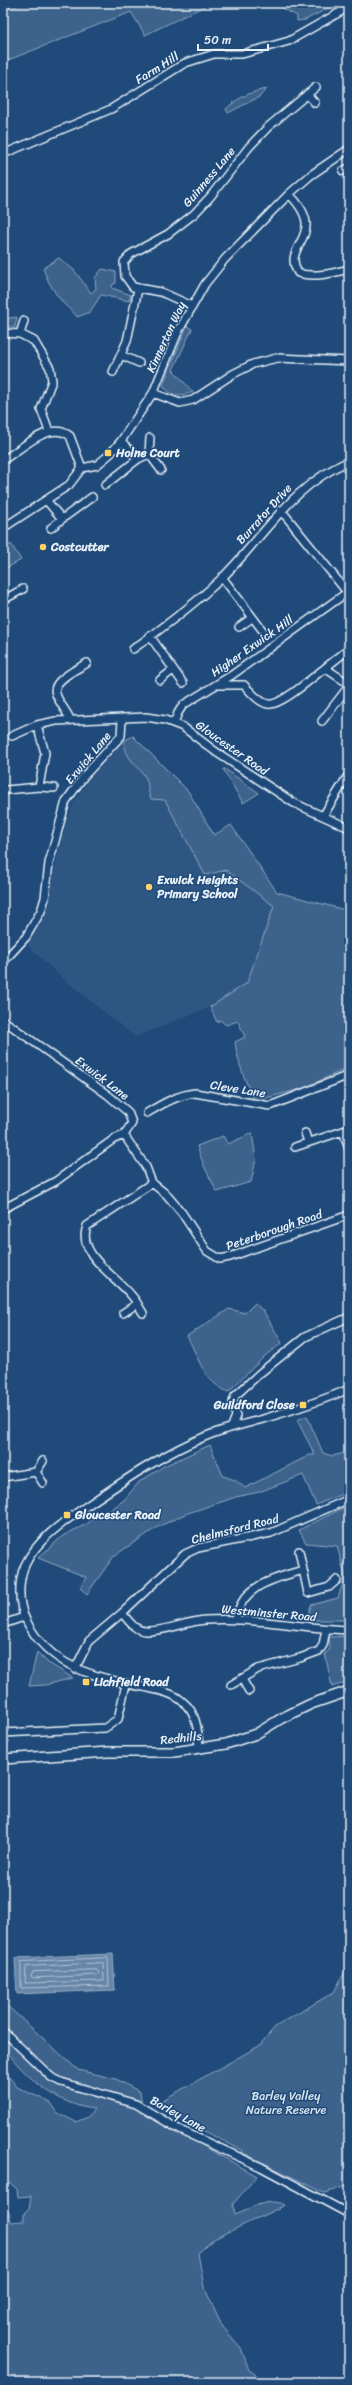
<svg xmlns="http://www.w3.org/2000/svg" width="352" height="2385" font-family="Sriracha,sans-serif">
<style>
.built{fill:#2e5683}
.green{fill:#3c628c;stroke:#92aac2}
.water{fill:#6685a7;stroke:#9ab0c7}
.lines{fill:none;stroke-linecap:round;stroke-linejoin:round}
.shore{stroke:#b4c6d8;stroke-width:1}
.minor-casing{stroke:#e8f1f8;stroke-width:10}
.tertiary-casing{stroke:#e8f1f8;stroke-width:12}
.minor{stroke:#1f4a7a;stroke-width:7}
.tertiary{stroke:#1f4a7a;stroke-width:9}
.poi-dot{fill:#ffd166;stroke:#1f4a7a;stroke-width:1.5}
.labels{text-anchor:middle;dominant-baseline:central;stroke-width:3;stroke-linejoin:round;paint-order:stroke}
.street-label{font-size:12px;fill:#e8f1f8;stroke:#1f4a7a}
.poi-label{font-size:12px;font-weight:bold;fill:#e8f1f8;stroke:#1f4a7a;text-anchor:start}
.park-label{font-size:12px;fill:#d7e3ed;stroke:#1f4a7a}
</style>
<rect width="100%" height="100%" fill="#1f4a7a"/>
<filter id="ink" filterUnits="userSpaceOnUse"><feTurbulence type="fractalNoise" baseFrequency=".025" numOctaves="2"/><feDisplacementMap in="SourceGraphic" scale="8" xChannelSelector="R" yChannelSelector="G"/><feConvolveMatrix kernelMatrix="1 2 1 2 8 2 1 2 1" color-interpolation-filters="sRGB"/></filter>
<g filter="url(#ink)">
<path class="built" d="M124 741 126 754 145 776 148 794 165 800 205 875 226 870 275 906 247 983 210 1007 135 1037 61 977 28 946 50 892 62 836 73 804 87 782Z"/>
<path class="green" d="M26 3H211L145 35 131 12 3 62V10Z
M273 3H339L305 20 297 21V16Z
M267 89 259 97 228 113 226 109C239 97 250 92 267 89Z
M59 258 74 270 91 293 96 289 95 278 102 269 116 272V283L113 284 112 288 131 295 129 301 101 295 90 312 77 317C73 311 70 310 66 306 55 294 48 283 43 268Z
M17 317 15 327H3V319Z
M187 326 192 329 173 370 193 392C182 396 170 397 163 385Z
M11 544 21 560 3 570V549Z
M133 736 188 791 214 835 231 825 277 892 349 911V1067L304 1088 255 1101C245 1082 238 1063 235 1042L245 1037 238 1021 226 1025 220 1020 217 1022 210 1007 247 983 274 906 226 870 205 875 165 800 151 799C147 792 149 781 144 775 134 761 126 760 124 741Z
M223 769H225L259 793 243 803Z
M252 1133 256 1159 251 1182 217 1192 204 1166 197 1146 223 1136 228 1144Z
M255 1303 264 1312 282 1343 266 1355 228 1392C202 1380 200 1360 187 1336L229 1309 245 1313Z
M307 1416 323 1453 332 1456 349 1452V1491L316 1505 303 1475 259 1492 236 1497 185 1514 156 1528 114 1556 87 1594 80 1588 86 1577 38 1558 64 1535 87 1524 98 1514 106 1513 124 1500 139 1482 164 1466 210 1445 223 1476 235 1480 245 1488 310 1455H315L297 1420Z
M349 1505V1620H310L309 1612 311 1605 338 1598 345 1576 337 1546 306 1543 299 1530Z
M349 1636V1681L332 1687 325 1654 330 1649 329 1637Z
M37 1652 47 1662 73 1678 45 1685 29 1686Z
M349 1964V2185L325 2193 241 2152 243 2151 154 2105 259 2046 275 2027 334 1992Z
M3 2002 78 2070 116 2079 140 2092 143 2112 257 2176 233 2204 235 2214C251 2208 269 2197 285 2205L214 2239 198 2253 204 2287 223 2327 241 2348 249 2370 267 2382H3V2208L9 2212 11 2222 24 2221V2213L29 2208 31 2196 18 2197 17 2189 9 2182 3 2191V2069L17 2087 51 2103 58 2113 76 2122 88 2117 94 2109C61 2106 25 2078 7 2051L3 2056Z"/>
<path class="water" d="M113 1954 115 1990 17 1994 15 1958Z"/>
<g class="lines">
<path class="shore" d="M108 1958 109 1986 21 1988V1962Z
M103 1963 104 1981 25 1983 26 1967Z
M97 1970 99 1973 97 1975 33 1978 31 1976 33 1972Z"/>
<g class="minor-casing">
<path id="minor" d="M307 94 315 103
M3 154 111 109 185 63 214 54H242L289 41 349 7
M343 171 349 168
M289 194C331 236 280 244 298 273 315 278 333 273 349 269
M192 306 161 292 133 287 125 276 124 262 131 254 168 234 194 214 210 197 249 147 268 127 316 87
M4 333 20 334 34 341 50 368 52 381 41 409 49 431
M20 334 24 321
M121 355 139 363
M113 372 127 341 138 289
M153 393 180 403 193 400 233 374 253 364 277 358 349 361
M149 454 150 438
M138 459 149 454 161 470
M3 460C22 449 49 420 70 436L82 468
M105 485 138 459 121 441
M46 500 62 519 92 497
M281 510 347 592
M3 528 69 485 82 468 97 465 110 454 121 441 153 393 178 332 205 284 225 259 289 194 311 175 349 149
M51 528 62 519
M222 577 263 631
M3 600 23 589
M239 627 252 618
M150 636 183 683
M133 649C164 627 196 603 223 577 266 534 291 486 349 461
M325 668 349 649
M160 680 173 670
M216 685H244C250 691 258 702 268 704 280 707 314 676 325 668L349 684
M70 719C66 710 59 703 56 694 50 681 78 669 87 663
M322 721 349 686
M174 723 178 713 183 705 232 675 349 591
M12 736 37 725 56 721 146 717 165 720 183 727 216 752 294 803 349 828
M39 787 54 788
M6 790 39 787 45 753 37 725
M323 816 349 774
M3 962 26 937 41 911 45 898 49 863 66 801 84 776 121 736 122 719
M3 1020 108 1095 128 1112 132 1123 124 1135 114 1139 56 1181 3 1209
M147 1113C162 1104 177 1095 195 1093L270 1106 349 1075
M343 1131 349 1149
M305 1133 308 1142
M124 1135 146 1167 152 1183 166 1194 182 1213 207 1251 220 1259 230 1257 349 1215
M295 1147 349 1129
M123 1313 137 1304
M143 1313C139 1307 136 1300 131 1295 117 1277 76 1254 87 1226L152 1183
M232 1426 236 1416 233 1402 235 1396 260 1373 305 1337 349 1317
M36 1472 43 1461
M3 1477 36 1472 43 1483
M299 1551 308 1593 329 1587 337 1580
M122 1613C129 1621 135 1631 146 1631 166 1632 186 1621 206 1620 253 1617 302 1628 349 1630
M236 1620C241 1585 274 1579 303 1570
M3 1624 24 1617
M75 1669 89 1641 122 1613 185 1554 198 1548 271 1533 349 1499
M242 1679 249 1691
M231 1685 258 1669 300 1658 319 1651 323 1645 326 1629
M3 1733 105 1728 118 1719 126 1684
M199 1748C198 1731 197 1713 183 1702 173 1692 156 1690 143 1687 97 1678 48 1667 26 1620 18 1604 18 1581 25 1565 37 1539 65 1521 88 1505 126 1479 166 1452 209 1435 227 1428 245 1424 263 1419 293 1410 321 1401 349 1389
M3 2031 51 2077 61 2082 136 2104 180 2130 261 2167 349 2214"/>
</g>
<g class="tertiary-casing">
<path id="tertiary" d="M3 1759 108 1752H174L226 1744 256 1734 282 1718 311 1704 349 1691"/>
</g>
<use href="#minor" class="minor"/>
<use href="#tertiary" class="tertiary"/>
</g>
</g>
<g class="poi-dot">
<rect x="104" y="449" width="8" height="8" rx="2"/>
<circle cx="43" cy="547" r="4"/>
<circle cx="149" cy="887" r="4"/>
<rect x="299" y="1401" width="8" height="8" rx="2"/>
<rect x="63" y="1511" width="8" height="8" rx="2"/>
<rect x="82" y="1678" width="8" height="8" rx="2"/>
</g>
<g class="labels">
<g class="street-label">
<text transform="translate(157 68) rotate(-32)">Farm Hill</text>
<text transform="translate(209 177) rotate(-50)">Guinness Lane</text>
<text transform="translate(166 337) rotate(-65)">Kinnerton Way</text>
<text transform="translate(264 514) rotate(-48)">Burrator Drive</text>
<text transform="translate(252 646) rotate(-35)">Higher Exwick Hill</text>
<text transform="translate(232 748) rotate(35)">Gloucester Road</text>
<text transform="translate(88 758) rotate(-50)">Exwick Lane</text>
<text transform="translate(102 1078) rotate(37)">Exwick Lane</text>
<text transform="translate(238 1089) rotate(9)">Cleve Lane</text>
<text transform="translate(274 1230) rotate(-19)">Peterborough Road</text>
<text transform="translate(235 1529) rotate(-14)">Chelmsford Road</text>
<text transform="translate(269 1613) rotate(5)">Westminster Road</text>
<text transform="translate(181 1738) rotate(-6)">Redhills</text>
<text transform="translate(178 2114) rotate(29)">Barley Lane</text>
</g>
<g class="poi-label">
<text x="116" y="453">Holne Court</text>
<text x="51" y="547">Costcutter</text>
<text x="157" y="880">Exwick Heights<tspan x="157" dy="14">Primary School</tspan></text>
<text x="295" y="1405" text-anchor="end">Guildford Close</text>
<text x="75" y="1515">Gloucester Road</text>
<text x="94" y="1682">Lichfield Road</text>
</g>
<g class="park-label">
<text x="286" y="2096">Barley Valley<tspan x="286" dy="14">Nature Reserve</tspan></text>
</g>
</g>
<rect width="352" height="2385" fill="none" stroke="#1f4a7a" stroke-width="16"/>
<rect x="8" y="8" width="336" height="2369" fill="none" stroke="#e8f1f8" stroke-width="1.5" filter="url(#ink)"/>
<path d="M198 44v6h70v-6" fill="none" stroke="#e8f1f8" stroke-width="2"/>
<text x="204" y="44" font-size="12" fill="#e8f1f8" stroke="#1f4a7a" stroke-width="3" paint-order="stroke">50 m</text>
</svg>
